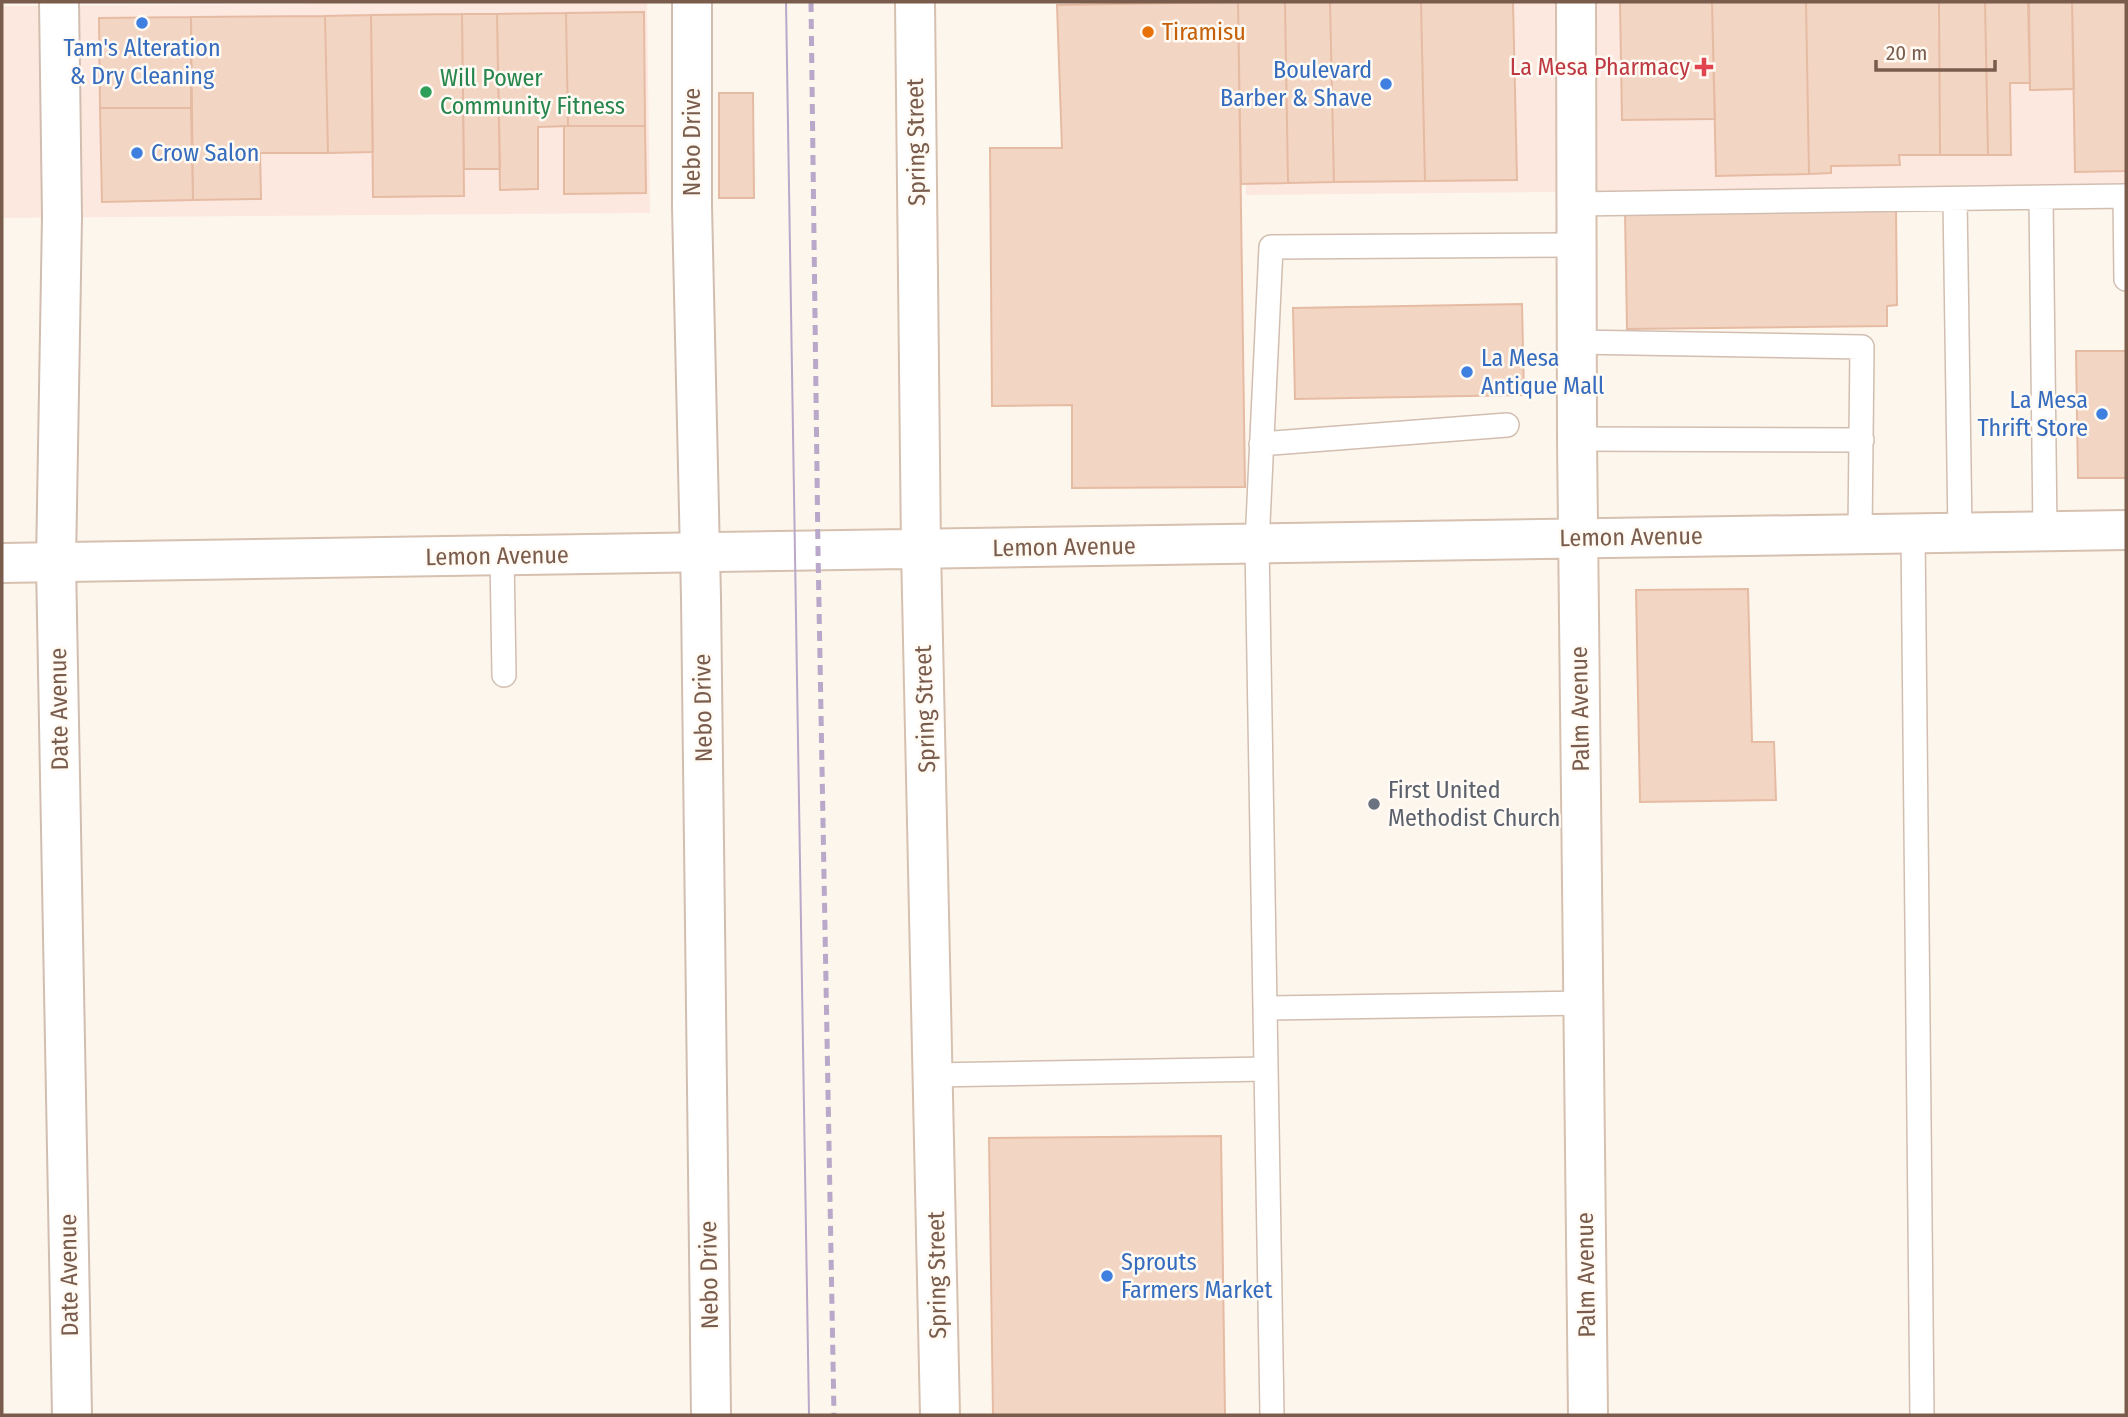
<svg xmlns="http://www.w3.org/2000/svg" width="2128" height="1417" font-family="'Fira Sans Condensed',sans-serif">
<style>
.commercial{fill:#fde8e0}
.building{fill:#f3d5c3;stroke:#e6bba3;stroke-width:2}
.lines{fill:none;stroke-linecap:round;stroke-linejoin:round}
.lane-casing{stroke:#d1beb0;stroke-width:26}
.street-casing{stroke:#d1beb0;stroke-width:42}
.secondary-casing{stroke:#d6c0b0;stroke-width:42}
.lane{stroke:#fff;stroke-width:23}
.street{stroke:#fff;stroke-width:38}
.secondary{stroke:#fff;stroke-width:38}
.tram{stroke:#b9a8c9;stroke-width:2}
.rail{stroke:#b9a8c9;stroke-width:5;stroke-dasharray:10 7;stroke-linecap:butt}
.shop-dot{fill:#3f7fe0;stroke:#fffaf3;stroke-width:2.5}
.food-dot{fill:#e8710a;stroke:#fffaf3;stroke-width:2.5}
.health-dot{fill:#e0444e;stroke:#fffaf3;stroke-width:2.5}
.leisure-dot{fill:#2e9e5b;stroke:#fffaf3;stroke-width:2.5}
.worship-dot{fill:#6b7280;stroke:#fffaf3;stroke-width:2.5}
.labels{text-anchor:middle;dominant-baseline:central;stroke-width:5;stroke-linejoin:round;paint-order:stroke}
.food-label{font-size:24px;fill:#c56008;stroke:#fffaf3;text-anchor:start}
.shop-label{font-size:24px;fill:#366cbe;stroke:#fffaf3;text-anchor:start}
.health-label{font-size:24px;fill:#be3a42;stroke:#fffaf3;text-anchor:end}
.leisure-label{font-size:24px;fill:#27864d;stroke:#fffaf3;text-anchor:start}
.street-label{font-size:24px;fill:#7a5c4d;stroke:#fffaf3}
.worship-label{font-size:24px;fill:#5b616d;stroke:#fffaf3;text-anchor:start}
</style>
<rect width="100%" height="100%" fill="#fdf6ec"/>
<path class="commercial" d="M647 2 650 213 2 218V6Z
M1241 2H2126V186L1246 195Z"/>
<path class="building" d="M1238 2 1245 487 1072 488V405L992 406 990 148H1062L1057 5Z
M1238 2H1285L1288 183 1241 184Z
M1285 2H1330L1334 182 1288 183Z
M1330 2H1421L1425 181 1334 182Z
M1421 2H1513L1517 180 1425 181Z
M1620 2H1712L1715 119 1622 120Z
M1712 2H1806L1809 174 1716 176Z
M1806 2H1939L1940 155H1899L1900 165 1831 166V173L1809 174Z
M1939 2H1985L1988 155H1940Z
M1985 2H2028L2030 83H2010L2011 155H1988Z
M2029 2H2072L2074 89 2030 90Z
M2072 2H2126V171L2075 172Z
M644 12 645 126H568L566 13Z
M566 13 568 126 538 127V189L500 190 497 14Z
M462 14 464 196 373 197 371 15Z
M462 14H497L500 169H464Z
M371 15 373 152 328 153 325 16Z
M325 16 328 153H260L261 199 193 200 191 17Z
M191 17V108H100L99 18Z
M719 93H753L754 198H719Z
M100 108H191L193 200 102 202Z
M564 126H645L646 193 564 194Z
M1896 210 1897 305 1887 306V326L1627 329 1625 213Z
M1522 304 1524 395 1295 399 1293 308Z
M2076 351H2126V478H2078Z
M1748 589 1752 742H1774L1776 800 1640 802 1636 590Z
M1221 1136 1225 1415H993L989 1138Z"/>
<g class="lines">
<g class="lane-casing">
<path id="lane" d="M2125 196 2126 279
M2041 198 2045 531
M1955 199 1960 533
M1575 204 2126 196
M1576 342 1862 347 1860 534
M1577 439 1862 440
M1261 444 1507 425
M1913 533 1922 1415
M502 556 504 675
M1265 1008 1583 1003
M932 1075 1266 1069
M1272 1415 1257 544 1271 247 1575 245"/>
</g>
<g class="street-casing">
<path id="street" d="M59 2 62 217 56 563 72 1415
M692 2V206L701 598 711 1415"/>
</g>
<g class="secondary-casing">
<path id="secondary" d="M915 2 921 549 940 1415
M1576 2 1577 439 1588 1415
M2 563 2126 530"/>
</g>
<use href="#lane" class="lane"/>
<use href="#street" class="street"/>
<use href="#secondary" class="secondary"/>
<path class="tram" d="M786 2 809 1415"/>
<path class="rail" d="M811 2 818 551 834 1415"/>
</g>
<g class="shop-dot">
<circle cx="142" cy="23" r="7"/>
<circle cx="1386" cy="84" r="7"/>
<circle cx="137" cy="153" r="7"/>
<circle cx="1467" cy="372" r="7"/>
<circle cx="2102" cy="414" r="7"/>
<circle cx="1107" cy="1276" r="7"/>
</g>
<circle class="food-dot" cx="1148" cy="32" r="7"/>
<path class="health-dot" d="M1700.5 56.5h7v7h7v7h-7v7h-7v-7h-7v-7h7z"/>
<circle class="leisure-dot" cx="426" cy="92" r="7"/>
<circle class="worship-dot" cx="1374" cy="804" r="7"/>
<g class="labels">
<g class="food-label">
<text x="1162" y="32">Tiramisu</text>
</g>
<g class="shop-label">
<text x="142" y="48" text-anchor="middle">Tam's Alteration<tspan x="142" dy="28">&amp; Dry Cleaning</tspan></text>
<text x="1372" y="70" text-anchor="end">Boulevard<tspan x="1372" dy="28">Barber &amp; Shave</tspan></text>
<text x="151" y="153">Crow Salon</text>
<text x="1481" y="358">La Mesa<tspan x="1481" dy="28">Antique Mall</tspan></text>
<text x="2088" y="400" text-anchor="end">La Mesa<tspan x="2088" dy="28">Thrift Store</tspan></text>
<text x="1121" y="1262">Sprouts<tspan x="1121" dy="28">Farmers Market</tspan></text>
</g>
<g class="health-label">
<text x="1690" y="67">La Mesa Pharmacy</text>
</g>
<g class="leisure-label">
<text x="440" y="78">Will Power<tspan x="440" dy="28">Community Fitness</tspan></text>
</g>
<g class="street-label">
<text transform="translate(692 142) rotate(-90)">Nebo Drive</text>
<text transform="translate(916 142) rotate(-91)">Spring Street</text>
<text transform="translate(1631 537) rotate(-1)">Lemon Avenue</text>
<text transform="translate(1064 547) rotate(-1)">Lemon Avenue</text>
<text transform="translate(497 556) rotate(-1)">Lemon Avenue</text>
<text transform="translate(703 708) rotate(-91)">Nebo Drive</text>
<text transform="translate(59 709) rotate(-91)">Date Avenue</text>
<text transform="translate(925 709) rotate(-92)">Spring Street</text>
<text transform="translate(1580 709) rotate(-91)">Palm Avenue</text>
<text transform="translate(69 1275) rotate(-91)">Date Avenue</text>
<text transform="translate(709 1275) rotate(-91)">Nebo Drive</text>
<text transform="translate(937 1275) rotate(-91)">Spring Street</text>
<text transform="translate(1586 1275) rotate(-91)">Palm Avenue</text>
</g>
<g class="worship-label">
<text x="1388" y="790">First United<tspan x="1388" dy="28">Methodist Church</tspan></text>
</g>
</g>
<rect width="2128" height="1417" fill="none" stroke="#7a5c4d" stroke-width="7"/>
<path d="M1876 60v10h119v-10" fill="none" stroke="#7a5c4d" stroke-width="3.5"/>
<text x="1886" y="60" font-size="21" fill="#7a5c4d" stroke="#fffaf3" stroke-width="5" paint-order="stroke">20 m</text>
</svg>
